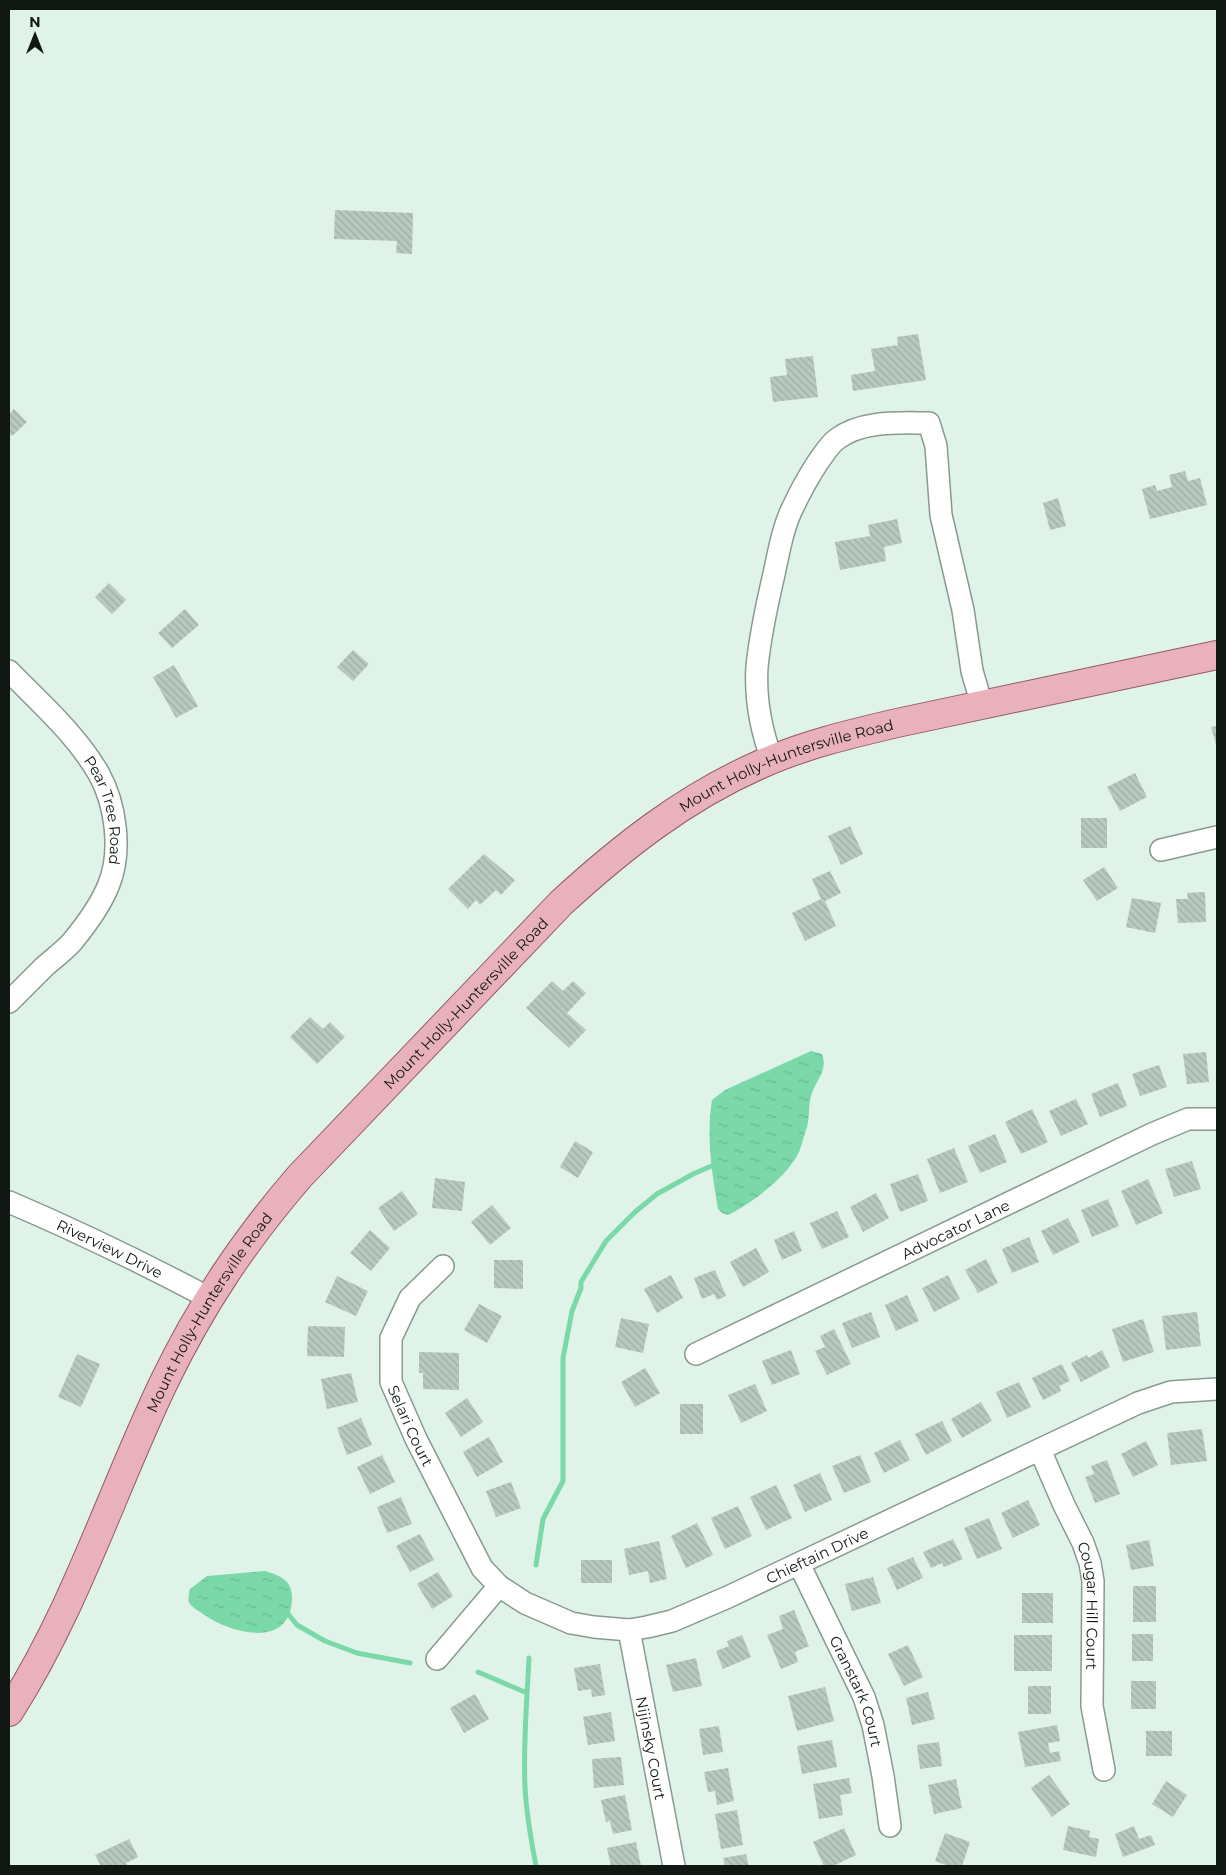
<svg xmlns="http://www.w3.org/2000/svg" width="1226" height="1875" font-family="Montserrat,sans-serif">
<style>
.water{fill:url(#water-ripples)}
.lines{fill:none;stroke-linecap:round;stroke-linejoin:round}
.stream{stroke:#7bd8a9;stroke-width:5}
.building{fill:url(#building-back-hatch)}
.minor-casing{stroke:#899a90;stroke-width:24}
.major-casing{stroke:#945a63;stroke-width:30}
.minor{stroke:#fff;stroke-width:21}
.major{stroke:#e9b1bb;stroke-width:28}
.labels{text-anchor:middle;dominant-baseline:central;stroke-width:4;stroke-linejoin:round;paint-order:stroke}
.street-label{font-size:15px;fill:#111814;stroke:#e0f3e8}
</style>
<defs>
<pattern id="water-ripples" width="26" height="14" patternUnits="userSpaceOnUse" patternTransform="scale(1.25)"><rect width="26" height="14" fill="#7bd8a9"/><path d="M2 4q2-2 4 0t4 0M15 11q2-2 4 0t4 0" fill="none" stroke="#69b991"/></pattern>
<pattern id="building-back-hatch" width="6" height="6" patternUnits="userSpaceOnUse" patternTransform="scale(1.25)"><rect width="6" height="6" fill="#b8cac0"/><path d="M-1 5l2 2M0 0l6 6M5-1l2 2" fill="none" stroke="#9dada4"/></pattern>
</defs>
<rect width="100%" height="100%" fill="#e0f3e8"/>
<path class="water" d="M811 1051 822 1054C828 1070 817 1079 812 1093 808 1103 810 1116 807 1127 804 1135 802 1145 799 1152 787 1177 752 1203 728 1215L722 1213 718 1209C712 1173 706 1137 712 1100L725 1090Z
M265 1571C279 1575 292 1580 292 1597 292 1650 231 1634 203 1614 199 1611 193 1608 190 1604 187 1600 189 1594 190 1589L207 1576Z"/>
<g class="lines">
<path class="stream" d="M536 1565 543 1519 563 1481V1358L572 1311 581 1288V1282L606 1241 635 1212 657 1194 693 1174 716 1164
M284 1612 289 1615 297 1625 325 1641 357 1653 410 1663
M529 1658C527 1701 523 1743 525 1786 526 1813 531 1840 536 1866
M478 1672 527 1693"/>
</g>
<path class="building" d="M335 210 413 213 412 254 396 253 397 241 334 239Z
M918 334 926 380 853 391 851 375 875 371 871 349 898 345 897 337Z
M813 356 818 397 773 402 770 377 787 375 785 359Z
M14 409 27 422 12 436 9 433V414Z
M1185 471 1188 481 1200 478 1207 505 1150 519 1142 489 1155 485 1157 491 1172 487 1169 475Z
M1058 498 1066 526 1050 530 1043 503Z
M897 519 902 543 884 547 886 561 840 570 835 542 870 536 868 525Z
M109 583 126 600 112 614 95 597Z
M185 609 199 625 172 648 158 633Z
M353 650 369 664 353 681 337 667Z
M174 665 198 706 176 718 153 677Z
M1217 726V748L1211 727Z
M1135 773 1147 797 1120 811 1107 787Z
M1081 818H1107V848H1081Z
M850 826 863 854 841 865 828 836Z
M484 854 515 880 501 895 496 890 480 905 476 900 468 909 448 889Z
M1104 867 1118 888 1097 901 1083 880Z
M830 871 841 893 825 901 836 926 805 941 792 913 821 899 812 879Z
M1205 892 1206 922 1178 923 1176 899H1188L1187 893Z
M1132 898 1161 903 1155 933 1126 927Z
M552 981 563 991 573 981 586 993 567 1013 586 1030 569 1048 526 1008Z
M310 1017 323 1029 330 1022 345 1037 317 1064 290 1037Z
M1206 1052 1209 1082 1187 1084 1183 1054Z
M1159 1065 1167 1087 1140 1096 1132 1074Z
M1118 1083 1127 1106 1100 1117 1091 1094Z
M1076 1099 1088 1124 1061 1136 1049 1111Z
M1032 1109 1048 1142 1021 1154 1005 1122Z
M995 1134 1007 1162 980 1173 968 1146Z
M575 1141 593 1152 578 1178 560 1167Z
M954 1148 968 1182 940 1193 927 1159Z
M1192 1161 1201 1189 1174 1197 1165 1169Z
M918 1174 928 1201 900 1212 890 1184Z
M435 1178 465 1182 462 1211 432 1208Z
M1148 1179 1163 1213 1136 1225 1121 1191Z
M402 1191 418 1214 394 1231 378 1208Z
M876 1193 889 1218 863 1232 850 1207Z
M1108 1199 1119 1226 1092 1237 1081 1210Z
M492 1205 511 1228 490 1245 471 1222Z
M837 1211 849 1237 822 1249 810 1223Z
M1068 1218 1080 1242 1053 1255 1041 1231Z
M370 1230 390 1248 371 1271 350 1253Z
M794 1231 802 1251 782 1260 774 1240Z
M1029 1237 1039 1262 1012 1273 1002 1249Z
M756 1248 769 1272 743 1287 730 1262Z
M986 1259 998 1283 978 1293 965 1270Z
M494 1260H523V1289L494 1288Z
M715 1270 726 1296 717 1300 714 1294 702 1299 694 1278Z
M671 1275 683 1298 657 1313 644 1289Z
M948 1275 960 1299 934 1312 922 1288Z
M337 1276 368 1291 356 1316 325 1302Z
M907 1295 919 1321 896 1331 885 1305Z
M479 1304 502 1316 487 1343 464 1330Z
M871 1312 880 1337 852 1348 842 1323Z
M1197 1312 1201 1346 1166 1350 1162 1316Z
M621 1318 649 1324 643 1353 615 1347Z
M1143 1319 1154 1352 1123 1362 1112 1329Z
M308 1326 345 1327 344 1357 307 1356Z
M834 1329 851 1364 827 1375 815 1351 825 1347 820 1336Z
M791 1350 800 1374 772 1385 762 1361Z
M1102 1350 1110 1367 1081 1382 1071 1363 1087 1355 1088 1358Z
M419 1352 459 1353V1390L423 1389V1373H419Z
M77 1354 100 1364 81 1407 58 1397Z
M1062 1364 1070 1381 1059 1386 1061 1391 1043 1400 1032 1378Z
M645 1368 660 1393 635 1407 621 1382Z
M351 1373 358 1402 327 1409 321 1379Z
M1019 1382 1031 1407 1007 1418 996 1392Z
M755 1384 767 1411 741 1423 728 1395Z
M467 1398 483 1422 461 1437 445 1413Z
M981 1402 992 1421 962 1438 951 1419Z
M680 1404H703V1434H680Z
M361 1418 372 1445 347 1455 337 1428Z
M942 1421 952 1441 926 1455 915 1434Z
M1202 1429 1207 1461 1171 1465 1167 1433Z
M489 1437 503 1462 477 1477 463 1452Z
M900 1440 910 1460 884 1473 874 1453Z
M1146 1441 1158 1465 1133 1477 1121 1454Z
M382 1455 395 1482 370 1494 357 1467Z
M860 1455 871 1482 844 1493 832 1466Z
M1107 1460 1120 1494 1095 1503 1085 1477 1094 1474 1091 1466Z
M820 1473 832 1500 805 1512 793 1485Z
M511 1482 521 1508 496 1517 486 1491Z
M776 1485 792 1518 766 1530 750 1497Z
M401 1497 412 1524 387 1533 377 1507Z
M1028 1500 1040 1525 1013 1538 1001 1513Z
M738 1506 752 1536 725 1549 711 1518Z
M989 1518 1002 1549 977 1559 964 1528Z
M697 1523 713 1555 686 1568 671 1536Z
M420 1534 434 1560 410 1572 396 1546Z
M953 1539 963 1559 944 1567 942 1563 931 1568 923 1552Z
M1149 1540 1154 1566 1131 1570 1126 1545Z
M659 1541 667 1579 650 1583 648 1571 629 1575 624 1549Z
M913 1557 923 1578 897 1590 887 1568Z
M581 1560H612V1583H581Z
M438 1572 453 1596 432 1609 417 1584Z
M873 1577 881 1603 852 1611 845 1584Z
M1133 1586H1156V1622H1133Z
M1022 1593H1053V1623H1022Z
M794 1610 809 1646 795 1652 798 1662 781 1669 767 1635 783 1629 779 1616Z
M1132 1634H1153V1661H1132Z
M742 1635 751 1657 723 1669 716 1651 729 1646 727 1641Z
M1014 1635H1052V1671H1014Z
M908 1645 923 1677 904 1686 888 1654Z
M696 1658 702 1686 673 1692 666 1665Z
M600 1664 605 1695 592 1697 591 1689 578 1691 574 1668Z
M1131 1681H1156V1709H1131Z
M1028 1686H1051V1714H1028Z
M825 1687 834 1721 797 1731 788 1696Z
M928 1692 935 1719 912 1725 906 1698Z
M475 1694 489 1719 464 1733 450 1708Z
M611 1712 615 1741 588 1745 583 1717Z
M1057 1725 1060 1741 1048 1743 1050 1753 1059 1751 1061 1761 1025 1767 1018 1732Z
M719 1726 723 1752 703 1755 699 1729Z
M1146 1731H1172V1756H1146Z
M832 1740 837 1767 802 1774 797 1746Z
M939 1742 942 1766 920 1769 917 1745Z
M621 1757 624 1785 594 1788 592 1759Z
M728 1768 734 1801 717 1805 715 1791 708 1792 704 1772Z
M1049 1775 1070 1804 1052 1817 1031 1788Z
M849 1778 852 1793 840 1795 843 1815 819 1819 813 1784Z
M956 1779 962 1808 934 1814 928 1785Z
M1166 1781 1187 1795 1173 1817 1152 1804Z
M625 1795 632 1830 613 1834 610 1821 606 1822 601 1800Z
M737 1810 743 1845 721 1849 715 1814Z
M1068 1826 1090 1831 1089 1837 1099 1839 1096 1857 1063 1850Z
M1134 1826 1139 1839 1151 1835 1155 1845 1123 1857 1115 1834Z
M844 1828 856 1855 833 1866H824L813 1842Z
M945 1833 970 1842 962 1866H949L935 1861Z
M129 1839 138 1857 126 1863 128 1866H101L95 1855Z
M636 1842 641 1866H611L607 1848Z
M746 1854 749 1866H725L723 1858Z"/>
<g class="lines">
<g class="minor-casing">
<g id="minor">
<path id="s1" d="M9 671C40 703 76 734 99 774 116 805 122 851 109 884 101 905 86 925 72 942 64 951 53 959 44 967 32 979 21 990 9 1002"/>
<path d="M772 760C761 730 755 699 757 667 760 636 767 604 774 574 779 551 783 526 794 505 801 490 809 476 818 462 824 454 829 445 837 439 862 420 899 423 929 423L936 446 941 515 963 610 972 671 982 705"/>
<path d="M1161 850 1217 837"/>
<path id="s2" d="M9 1202C77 1231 143 1263 209 1298"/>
<path id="s3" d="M443 1266 410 1298 391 1338V1382L416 1439 482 1568 499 1586 525 1603 571 1623 594 1627 629 1630 647 1627 672 1621 728 1597 1138 1403 1171 1392 1217 1389"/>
<path id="s4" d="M696 1354 1152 1134 1188 1119H1217"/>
<path id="s5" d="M1040 1450 1064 1505 1083 1543 1090 1563 1093 1581 1092 1706 1104 1770"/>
<path id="s6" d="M799 1564 864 1697 873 1725 883 1776 890 1826"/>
<path id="s7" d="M629 1630 674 1866"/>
<path d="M437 1659 499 1586"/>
</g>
</g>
<g class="major-casing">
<g id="major">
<path id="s8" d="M9 1712C75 1609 111 1493 163 1384 201 1305 243 1242 300 1176L561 903C621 848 684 798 759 765 803 745 850 734 897 723L1217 655"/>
</g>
</g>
<use href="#minor" class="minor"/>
<use href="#major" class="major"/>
</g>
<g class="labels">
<g class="street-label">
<text stroke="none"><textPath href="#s8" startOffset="1258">Mount Holly-Huntersville Road</textPath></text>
<text stroke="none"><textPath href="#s1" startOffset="174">Pear Tree Road</textPath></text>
<text stroke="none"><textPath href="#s8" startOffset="852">Mount Holly-Huntersville Road</textPath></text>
<text stroke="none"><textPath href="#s4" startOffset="288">Advocator Lane</textPath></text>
<text stroke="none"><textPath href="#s2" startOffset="111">Riverview Drive</textPath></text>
<text stroke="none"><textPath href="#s8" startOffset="448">Mount Holly-Huntersville Road</textPath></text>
<text stroke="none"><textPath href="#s3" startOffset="182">Selari Court</textPath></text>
<text stroke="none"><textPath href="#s3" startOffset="709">Chieftain Drive</textPath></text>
<text stroke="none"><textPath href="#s5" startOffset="166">Cougar Hill Court</textPath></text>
<text stroke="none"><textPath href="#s6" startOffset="140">Granstark Court</textPath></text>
<text stroke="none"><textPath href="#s7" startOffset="120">Nijinsky Court</textPath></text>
</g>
</g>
<rect width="1226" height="1875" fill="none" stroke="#111814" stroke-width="20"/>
<g transform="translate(35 35)" stroke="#e0f3e8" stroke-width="4" paint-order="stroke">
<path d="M0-4L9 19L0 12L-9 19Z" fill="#111814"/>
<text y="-8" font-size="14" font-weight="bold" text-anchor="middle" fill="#111814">N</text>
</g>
</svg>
